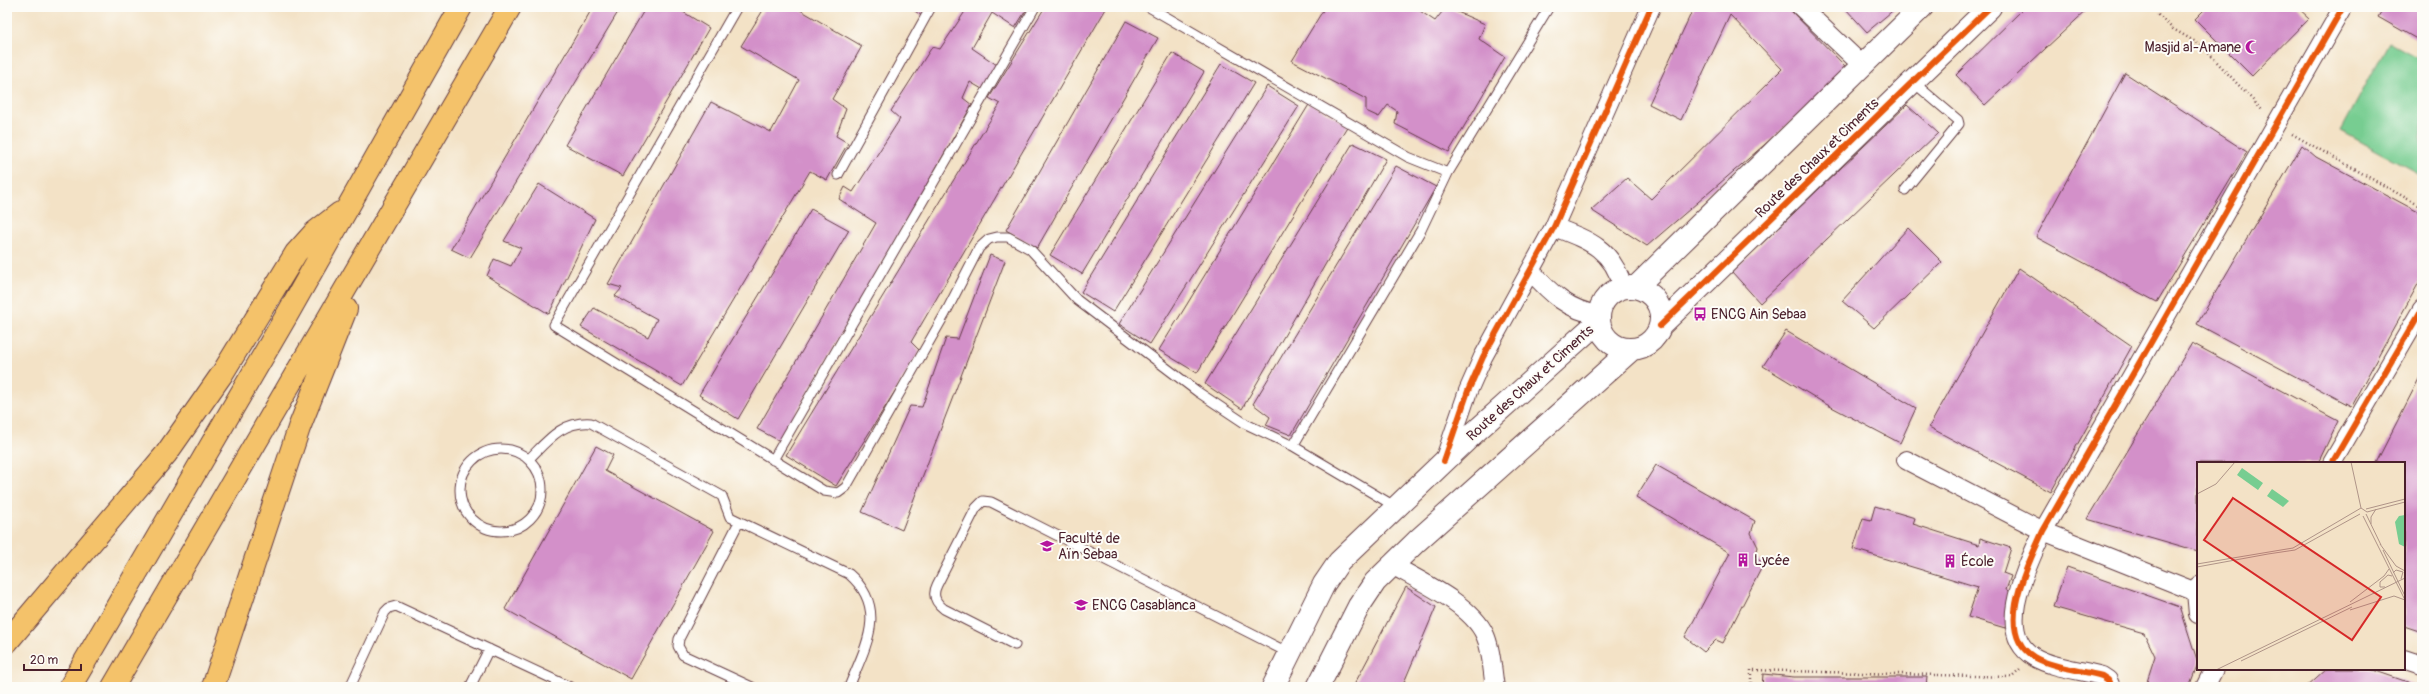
<svg xmlns="http://www.w3.org/2000/svg" width="2429" height="694" font-family="Pangolin,sans-serif">
<style>
.green{fill:#77cd91;stroke:#60765e}
.building{fill:#d390c9}
.lines{fill:none;stroke-linecap:round;stroke-linejoin:round}
.service-casing{stroke:#633c42;stroke-width:11}
.minor-casing{stroke:#633c42;stroke-width:20}
.tertiary-casing{stroke:#633c42;stroke-width:24}
.trunk-casing{stroke:#633c42;stroke-width:24}
.path{stroke:#633c42;stroke-width:2.5;stroke-dasharray:1 3;stroke-linecap:butt}
.service{stroke:#fff;stroke-width:9}
.minor{stroke:#fff;stroke-width:18}
.tertiary{stroke:#fff;stroke-width:22}
.trunk{stroke:#f4c26a;stroke-width:22}
.cycleway-casing{stroke:#fdfcf7;stroke-width:8}
.cycleway{stroke:#e8590c;stroke-width:6}
.labels{text-anchor:middle;dominant-baseline:central;stroke-width:4;stroke-linejoin:round;paint-order:stroke}
.poi-label{font-size:14px;fill:#4a1f2b;stroke:#fdfcf7;text-anchor:start}
.street-label{font-size:14px;fill:#4a1f2b;stroke:#fdfcf7}
.inset-road{fill:none;stroke:#af9488;stroke-width:1}
.view{fill:#d62828;fill-opacity:0.15;stroke:#d62828;stroke-width:2}
.inset-edge{fill:none;stroke:#4a1f2b;stroke-width:2}
</style>
<rect width="100%" height="100%" fill="#fdfcf7"/>
<filter id="ink" filterUnits="userSpaceOnUse"><feTurbulence type="fractalNoise" baseFrequency=".025" numOctaves="2"/><feDisplacementMap in="SourceGraphic" scale="8" xChannelSelector="R" yChannelSelector="G"/><feConvolveMatrix kernelMatrix="1 2 1 2 8 2 1 2 1" color-interpolation-filters="sRGB"/></filter>
<filter id="wash" filterUnits="userSpaceOnUse"><feTurbulence type="fractalNoise" baseFrequency=".012" numOctaves="4" result="noise"/><feDisplacementMap in="SourceGraphic" scale="16" xChannelSelector="R" yChannelSelector="G"/><feGaussianBlur stdDeviation="0.9" result="paint"/><feColorMatrix in="noise" values="0 0 0 0 0 0 0 0 0 0 0 0 0 0 0 0 0 1.4 0 .05"/><feComposite in="paint" operator="in"/></filter>
<g filter="url(#wash)">
<rect width="100%" height="100%" fill="#f3e2c6"/>
<path class="green" d="M2389 42 2422 60V175L2341 131Z"/>
<g id="blocks">
<path class="building" d="M593 7H621L470 258 451 249Z
M646 7H675L709 28 623 176 565 145Z
M765 7H795L862 46 832 99 846 109 836 136 848 143 827 180 810 171 682 386 581 327 594 308 648 337 657 319 615 296 622 288 608 284 711 102 771 132 799 80 741 46Z
M909 7H927L922 16Z
M968 7H1028L1015 28 992 13 972 48 997 65 982 89 970 82 963 98 972 105 780 441 757 429 876 223 839 199 845 187 853 192 900 119 891 111 932 47 940 49Z
M1045 7H1107L911 342 920 351 836 486 786 455 1000 104 989 98Z
M1325 7H1414L1435 21 1446 7 1485 24 1479 39 1505 57 1449 152 1395 124 1397 111 1388 105 1379 117 1366 111V99L1292 61Z
M1694 7H1787L1850 71 1647 246 1591 210 1627 178 1651 199 1782 69 1730 15 1681 120 1649 104Z
M1844 7H1897L1867 32Z
M2025 7H2090L1985 105 1956 75Z
M2207 7H2297L2309 18 2252 76 2195 19Z
M2384 7H2422V42L2378 17Z
M1126 21 1158 38 1037 248 1006 230Z
M1172 53 1204 72 1082 274 1050 255Z
M1221 64 1254 83 1113 312 1081 292Z
M2125 73 2247 152 2157 302 2036 237Z
M1267 86 1299 106 1150 344 1119 324Z
M1310 103 1348 125 1197 373 1159 350Z
M1907 105 1938 133 1760 303 1732 272Z
M1353 143 1386 159 1242 409 1205 384Z
M2302 145 2316 157 2422 214V277L2351 406 2197 324Z
M1396 166 1436 187 1291 435 1266 425 1270 417 1253 404Z
M539 184 595 219 549 314 487 276 494 259 511 266 521 248 504 241Z
M811 209 849 230 738 419 699 395Z
M1908 228 1942 262 1874 328 1842 301Z
M990 255 1005 261 902 530 862 512 910 406 922 407 946 338 958 339Z
M2019 268 2132 346 2051 492 1929 427Z
M1786 331 1916 408 1900 443 1824 403 1763 366Z
M2192 343 2338 421 2318 463H2198V551L2087 519Z
M2422 373V632L2404 626V463H2376Z
M596 446 613 455 605 471 714 531 631 679 505 609Z
M1656 465 1755 521 1751 533 1758 547 1755 558 1764 563 1723 643 1716 640 1704 652 1685 637 1730 553 1636 497Z
M1875 506 1915 518 1913 524 1979 545 1980 538 2011 548 2003 573 2011 576 2006 590 2016 593 2005 628 1968 617 1978 587 1853 549 1863 518 1871 520Z
M2067 567 2180 607 2198 663 2189 687H2145L2155 656 2144 633 2053 607Z
M1406 587 1436 607 1402 687H1353Z
M2326 669H2370L2422 687H2306Z
M1763 674 1794 677H1927L1926 687H1762Z"/>
</g>
</g>
<g filter="url(#ink)">
<use href="#blocks" fill-opacity="0" stroke="#633c42" stroke-width="1"/>
<g class="lines">
<g class="service-casing">
<path id="service" d="M737 7 554 325 824 491 838 493 846 487 945 314 979 248 989 239 997 237H1008L1030 249 1077 300 1198 392 1246 424 1293 446
M1149 7 1408 157 1448 173
M838 175 931 7
M1905 190 1959 124 1958 120 1913 82
M460 490a41 41 0 1 1 82 0a41 41 0 1 1-82 0Z
M529 459C548 440 562 421 591 423L722 496 730 517 849 574C889 609 865 647 849 687
M773 460 1035 7
M1396 507 1293 446 1421 230 1448 173 1549 7
M739 522 679 639 678 646 683 655 752 687
M1015 645 944 609C935 602 932 595 937 585L976 508 983 501 991 502 1289 653
M350 687 385 612 389 608 396 606 570 687
M470 687 489 649"/>
</g>
<g class="minor-casing">
<path id="minor" d="M1801 7 1862 65
M1554 227C1588 240 1612 248 1623 287
M1531 271C1550 293 1569 311 1599 315
M1906 460 2043 531 2196 592
M1444 461 1468 391 1483 357 1554 227 1651 7
M2332 463 2422 309
M1392 565C1420 581 1472 605 1485 635 1492 650 1492 671 1495 687
M2198 586 2196 592 2198 614
M2404 659 2422 665
M2111 687 2108 680 2102 676C2081 670 2053 668 2034 657 1992 632 2029 563 2043 531L2343 7
M2205 687 2214 669"/>
</g>
<g class="tertiary-casing">
<path id="tertiary" d="M1599 318a31 31 0 1 1 62 0a31 31 0 1 1-62 0Z
M1636 287 1922 7
M1660 326 1990 7
M1273 687 1324 584 1339 562 1475 432 1599 321
M1318 687 1359 606 1375 582 1417 541 1632 349"/>
</g>
<g class="trunk-casing">
<path id="trunk" d="M7 642 166 454 222 374 296 253 314 233 340 213
M70 687 287 315 461 7
M113 687 510 7
M213 687 299 428 346 309"/>
</g>
<path class="path" d="M2159 7 2158 15 2173 29 2201 45 2263 111
M2292 134 2422 207
M1751 687V670L2011 677 2020 669"/>
<use href="#service" class="service"/>
<use href="#minor" class="minor"/>
<use href="#tertiary" class="tertiary"/>
<use href="#trunk" class="trunk"/>
<g class="cycleway-casing">
<path id="cycleway" d="M1660 326 1990 7
M1444 461 1468 391 1483 357 1554 227 1651 7
M2332 463 2422 309
M2111 687 2108 680 2102 676C2081 670 2053 668 2034 657 1992 632 2029 563 2043 531L2343 7"/>
</g>
<use href="#cycleway" class="cycleway"/>
</g>
</g>
<defs>
<g id="mosque-bare" transform="scale(1.08)"><path d="M3.5-4.9A6 6 0 1 0 3.5 4.9A5 5 0 1 1 3.5-4.9Z" fill="#b5179e" stroke="#fdfcf7" stroke-width="2.5" paint-order="stroke"/></g>
<g id="bus-bare" transform="scale(1.08)"><path d="M-5-6H5V4H4V6H2V4H-2V6H-4V4H-5ZM-3.5-4V0h7V-4ZM-3.5 1.2v1.5H-2V1.2ZM2 1.2v1.5H3.5V1.2Z" fill="#b5179e" stroke="#fdfcf7" stroke-width="2.5" paint-order="stroke"/></g>
<g id="university-bare" transform="scale(1.08)"><path d="M0-5L7-2L0 1L-7-2ZM-4 1L0 2.5L4 1V4Q0 6-4 4Z" fill="#b5179e" stroke="#fdfcf7" stroke-width="2.5" paint-order="stroke"/></g>
<g id="building-bare" transform="scale(1.08)"><path d="M-4-6H4V6H1V3H-1V6H-4ZM-2.5-4.3h1.7v1.8h-1.7ZM.8-4.3h1.7v1.8H.8ZM-2.5-1h1.7V.8h-1.7ZM.8-1h1.7V.8H.8Z" fill="#b5179e" stroke="#fdfcf7" stroke-width="2.5" paint-order="stroke"/></g>
</defs>
<g fill-rule="evenodd">
<use href="#mosque-bare" x="2252" y="47"/>
<use href="#bus-bare" x="1700" y="314"/>
<use href="#university-bare" x="1047" y="546"/>
<use href="#building-bare" x="1743" y="560"/>
<use href="#building-bare" x="1950" y="561"/>
<use href="#university-bare" x="1081" y="605"/>
</g>
<g class="labels">
<g class="poi-label">
<text x="2241" y="47" text-anchor="end">Masjid al-Amane</text>
<text x="1711" y="314">ENCG Ain Sebaa</text>
<text x="1058" y="538">Faculté de<tspan x="1058" dy="16">Aïn Sebaa</tspan></text>
<text x="1754" y="560">Lycée</text>
<text x="1961" y="561">École</text>
<text x="1092" y="605">ENCG Casablanca</text>
</g>
<g class="street-label">
<text transform="translate(1817 158) rotate(-44)">Route des Chaux et Ciments</text>
<text transform="translate(1530 383) rotate(-42)">Route des Chaux et Ciments</text>
</g>
</g>
<g transform="translate(2197 462)">
<rect width="208" height="208" fill="#f3e2c6"/>
<path d="M45 6 66 21 61 28 40 13ZM75 27 92 39 86 45 70 34ZM208 53V85L202 82 198 60 202 54Z" fill="#77cd91"/>
<path class="inset-road" d="M154 0 164 46M0 32 19 22 38 0M169 47 208 37M170 50 208 40M169 52 184 83M166 54 208 138M174 62V55L179 47M183 82 199 104 208 109M186 88 208 134M71 92 98 88 163 52M0 102 96 86 164 46 170 50M0 105 71 92M196 111 199 108 206 110 204 117M188 125H183V120L191 113 195 114M153 140 187 114 192 107M153 148 197 134 208 138M44 199 155 145M19 208 208 116"/>
<path class="view" d="M36 36 184 135 155 178 7 78Z"/>
<rect width="208" height="208" class="inset-edge"/>
</g>
<rect width="2429" height="694" fill="none" stroke="#fdfcf7" stroke-width="24"/>
<path d="M24 664v6h57v-6" fill="none" stroke="#4a1f2b" stroke-width="2"/>
<text x="30" y="664" font-size="12" fill="#4a1f2b" stroke="#fdfcf7" stroke-width="3" paint-order="stroke">20 m</text>
</svg>
